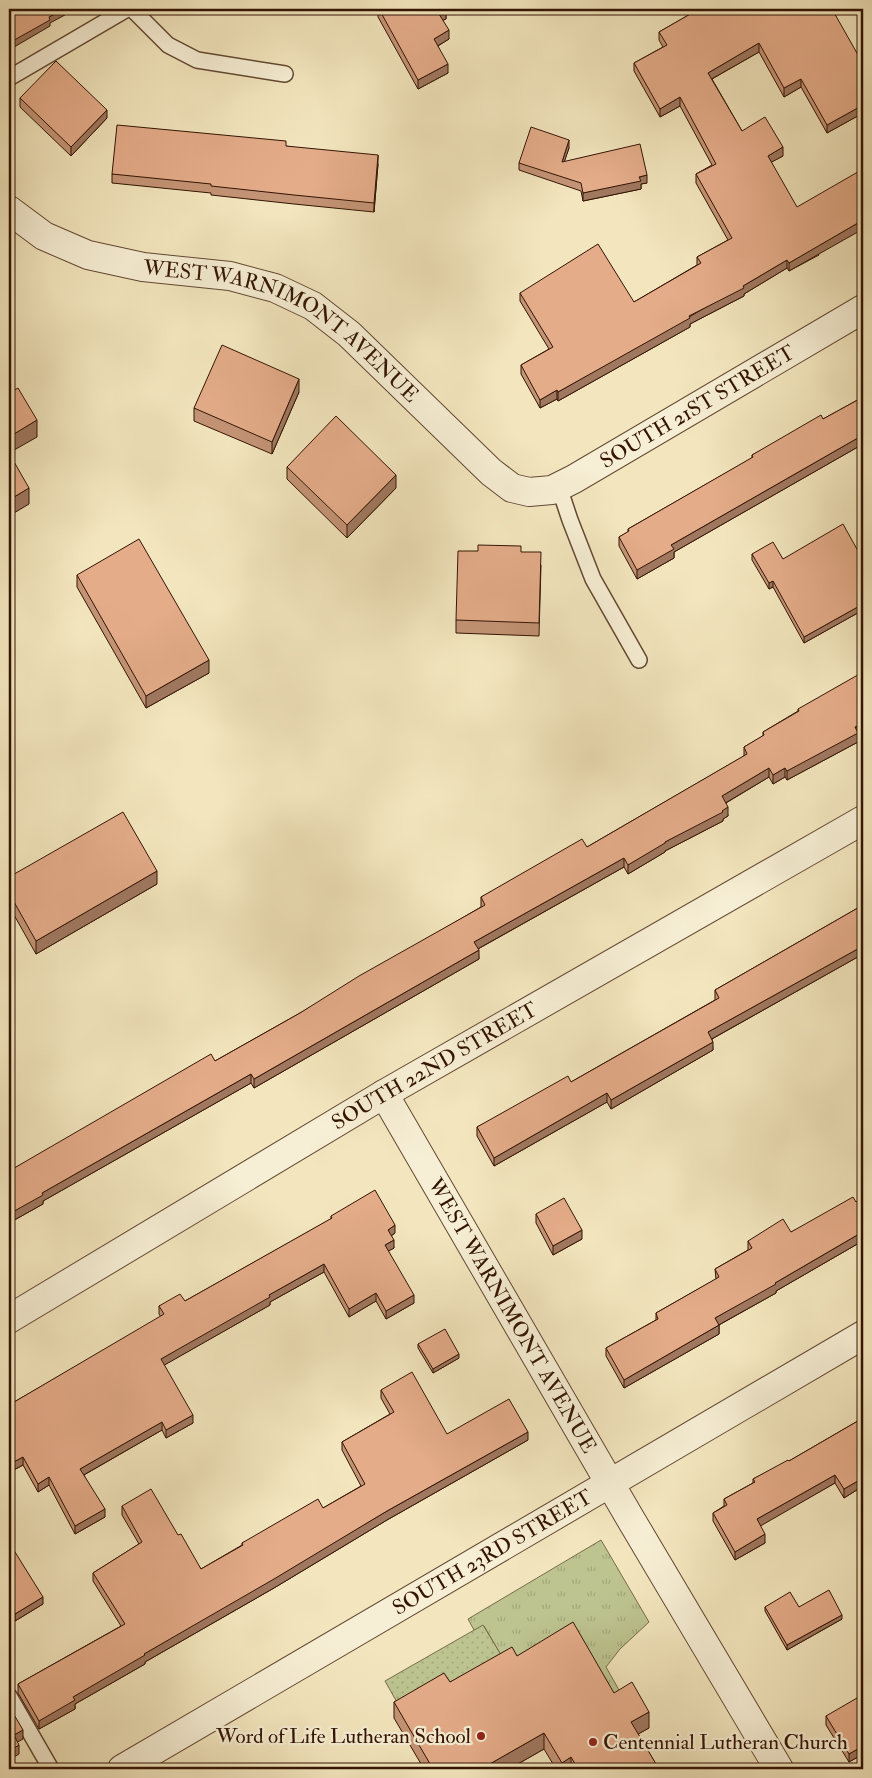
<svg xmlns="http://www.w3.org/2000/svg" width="872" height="1778" font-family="'IM FELL Double Pica',serif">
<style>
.grass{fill:url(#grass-tufts);stroke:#786c4a}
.park{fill:url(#park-dots);stroke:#786c4a}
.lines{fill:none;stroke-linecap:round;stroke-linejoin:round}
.service-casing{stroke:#634832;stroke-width:18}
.minor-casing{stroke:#634832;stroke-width:30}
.service{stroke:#f7efd5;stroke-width:15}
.minor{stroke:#f7efd5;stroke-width:28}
.wall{fill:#c49476;stroke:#331403}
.shaded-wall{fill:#a07860;stroke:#331403}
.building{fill:#e4ac89;stroke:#331403}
.poi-dot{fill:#8f2418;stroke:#f7efd5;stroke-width:2}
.labels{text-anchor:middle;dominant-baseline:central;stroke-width:4.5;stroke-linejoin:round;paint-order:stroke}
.street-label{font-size:21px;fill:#331403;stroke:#f7efd5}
.poi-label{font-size:21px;fill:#331403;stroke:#f7efd5;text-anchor:end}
</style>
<defs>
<pattern id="grass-tufts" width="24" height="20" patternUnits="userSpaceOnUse" patternTransform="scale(1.25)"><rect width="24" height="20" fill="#bdc490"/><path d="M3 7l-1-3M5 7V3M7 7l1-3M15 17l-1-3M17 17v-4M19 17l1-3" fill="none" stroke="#a3a87b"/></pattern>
<pattern id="park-dots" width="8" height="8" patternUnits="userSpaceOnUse" patternTransform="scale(1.25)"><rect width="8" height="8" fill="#bdc490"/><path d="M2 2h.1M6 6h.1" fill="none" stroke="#a3a87b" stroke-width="1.8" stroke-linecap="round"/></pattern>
</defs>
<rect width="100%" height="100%" fill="#f3e6be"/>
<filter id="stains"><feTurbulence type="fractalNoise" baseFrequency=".004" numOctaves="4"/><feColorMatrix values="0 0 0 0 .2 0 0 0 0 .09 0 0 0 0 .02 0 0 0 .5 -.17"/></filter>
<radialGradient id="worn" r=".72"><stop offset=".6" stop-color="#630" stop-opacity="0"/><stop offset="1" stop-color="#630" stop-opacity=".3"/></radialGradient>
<path class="grass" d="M601 1540 649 1622 620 1649 606 1667 619 1690 632 1698 507 1665 484 1626 474 1630 468 1619Z"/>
<path class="park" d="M483 1625 507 1665 403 1713 385 1681Z"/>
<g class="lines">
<g class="service-casing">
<path id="service" d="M132 9 168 45 197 60 285 74
M9 78 127 9
M559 487 570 520 593 579 639 660
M9 1696 51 1769"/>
</g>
<g class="minor-casing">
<g id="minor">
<path id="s1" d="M9 210 44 236 88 255 143 267 230 276 275 288 313 306 349 334 491 472 512 488 529 492 552 490 574 479 863 309"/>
<path id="s2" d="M384 1094 630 1518 779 1769"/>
<path id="s3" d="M9 1319 384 1094 863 820"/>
<path id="s4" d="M122 1769 863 1335"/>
</g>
</g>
<use href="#service" class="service"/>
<use href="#minor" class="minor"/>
</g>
<path class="wall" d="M378 9H446V19L443 20 449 39 438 46 448 73 418 89 378 17Z
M699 9 862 62H863V113L827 133 801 87 784 97 759 52 712 79 742 131 783 156 771 162 819 255 789 271 787 268 744 294V296L690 324V327L558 401 557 399 540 408 521 374V365L549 349 520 301V293L634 302 697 265V257L728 240 696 183V174L712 165 680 106 660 117 634 71V63L663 47 659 40V32Z
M20 98 107 118 71 156 20 107Z
M286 146 378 164 374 212 294 204 211 195V193L112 183V174Z
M569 148 564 161 647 183 641 184V189L583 201 581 191 519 170V163Z
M299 392 272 454 194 421V408Z
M863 397V444L674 552V558L637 579 619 546V537L628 532V529L752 458V455L823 419Z
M287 467 396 488 347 538 287 479Z
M863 487V499L862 496V488Z
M521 552 541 565 539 636 456 633V620Z
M752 554 783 559 863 560V610L804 643 773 587 769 589 752 560Z
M77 575 209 673 146 708 77 587Z
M798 709 858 735V742L787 780 785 777 773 784 769 777 726 803 728 816 723 819V821L665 851V852L628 874 624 867 478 949 479 959 254 1088 251 1083 43 1201V1204L9 1223V1171L215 1061 300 1013 481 907V897L587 847 744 756V747L763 736V732L798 711Z
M9 877 157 884 36 954 9 906Z
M863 905V954L712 1039 713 1050 611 1109 607 1102 494 1166 477 1136V1127L571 1082 715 1000V990Z
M863 1198V1249L859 1243 776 1291V1293L719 1325V1334L624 1388 606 1356V1348L656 1320V1313L716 1279 715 1269 748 1250V1241L791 1232 856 1202Z
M536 1214 582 1239 553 1255 536 1223Z
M331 1216 395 1233 391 1236 394 1248 388 1251 414 1303 386 1319 376 1301 349 1317 324 1272 270 1302V1305L164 1365 193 1423 166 1438 162 1430 84 1475 105 1517 75 1534 49 1485 38 1492 23 1465 10 1472 9 1470V1405L161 1317 159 1314V1306L185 1301 331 1219Z
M418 1344 459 1358 433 1373 418 1348Z
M381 1390 447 1434 528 1440 387 1520 274 1588 145 1662V1664L75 1704V1709L39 1729 18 1693V1684L121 1626 93 1581V1573L139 1544 122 1515V1506L178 1535 201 1569 242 1545V1543L323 1508 361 1486 342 1450V1442L390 1414 381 1398Z
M863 1418V1486L844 1498 835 1483 760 1525 765 1543 735 1560 713 1521V1513L724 1506V1499L753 1483V1479L789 1461Z
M9 1545 43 1604 15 1621 9 1610Z
M765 1607H799L842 1619 787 1650 765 1611Z
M517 1656 614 1693 649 1728 638 1734 659 1769H556L544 1749 509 1769H424L394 1718V1702L450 1682Z
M863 1708V1754L849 1762 826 1725V1716Z"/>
<path class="shaded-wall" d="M64 9H76L50 23V26L9 50V43L49 17Z
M446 10V19L439 22V14Z
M449 30V39L434 48V39Z
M759 43V52L708 81V73Z
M448 64V73L418 89V80Z
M801 79V87L784 97V88Z
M680 97V106L660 117V109Z
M863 105V113L827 133V125Z
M107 110V118L71 156V147Z
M569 140V148L562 169V162Z
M783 147V156L768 164V156Z
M378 155V164L374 212V203Z
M647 175V183L641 184V189L583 201V193Z
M863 220V229L789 271V263Z
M787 260V268L744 294V296L690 324V327L558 401V392L743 286Z
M299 379V392L272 454V442Z
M557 390V399L540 408V400Z
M37 420V437L9 453V437Z
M863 435V444L674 552V558L637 579V570L671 545Z
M396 475V488L347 538V525Z
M29 488V504L9 516V500Z
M773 581V587L769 589V583Z
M863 604V610L804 643V637Z
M209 660V673L146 708V696Z
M863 723V732L858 735V742L787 780V771Z
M769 768V777L722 805V796Z
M785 768V777L773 784V775Z
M728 807V816L723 819V821L665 851V852L628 874V865L665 842Z
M624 858V867L474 951V942Z
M157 871V884L36 954V941Z
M863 946V954L708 1041V1032Z
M479 950V959L254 1088V1079Z
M713 1042V1050L611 1109V1100Z
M251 1074V1083L43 1201V1204L9 1223V1214L42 1193Z
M607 1093V1102L494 1166V1158Z
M395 1225V1233L388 1238V1230Z
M582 1230V1239L553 1255V1246Z
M859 1234V1243L776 1291V1293L715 1327V1318Z
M394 1240V1248L385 1253V1245Z
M324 1264V1272L270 1302V1305L161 1367V1359L269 1295Z
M376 1293V1301L349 1317V1309Z
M414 1295V1303L386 1319V1311Z
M719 1325V1334L624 1388V1380Z
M459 1354V1358L433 1373V1369Z
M193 1415V1423L166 1438V1430Z
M162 1422V1430L80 1477V1469Z
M528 1432V1440L387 1520 274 1588 145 1662V1664L75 1704V1709L39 1729V1721L73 1697 144 1654 387 1511Z
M23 1457V1465L10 1472V1464Z
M835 1475V1483L757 1528V1519Z
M49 1477V1485L38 1492V1484Z
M863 1478V1486L844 1498V1489Z
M105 1509V1517L75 1534V1526Z
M765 1534V1543L735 1560V1552Z
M43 1597V1604L15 1621V1614Z
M842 1615V1619L787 1650V1645Z
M649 1712V1728L631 1738V1722Z
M23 1730V1739L14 1744V1735Z
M544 1733V1749L509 1769H481Z
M19 1745V1754L9 1760V1751Z
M863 1746V1754L849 1762V1754Z
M571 1757V1769H562V1763Z"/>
<path class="building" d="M9 9H64L49 17 50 20 9 43Z
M379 9H446V10L439 14 449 30 434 39 448 64 418 80Z
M699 9H832L862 62H863V105L827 125 801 79 784 88 759 43 708 73 742 131 765 117 783 147 768 156 797 207 863 169V220L789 263 787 260 743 286 744 288 689 316 690 318 558 392 557 390 540 400 521 365 553 347 520 293 598 244 634 302 701 263 697 257 732 238 696 174 716 164 680 97 660 109 634 63 667 45 659 32Z
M56 61 107 110 71 147 20 98Z
M117 125 286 141V146L378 155 374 203 294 195 211 186V184L112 174Z
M531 127 569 140 562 162 640 144 647 175 639 177 641 181 583 193 581 183 519 163Z
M222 345 299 379 272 442 194 408Z
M18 388 37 420 9 437V393Z
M863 397V435L671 545 674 549 637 570 619 537 629 531 628 529 753 457 752 455 821 415 823 419Z
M336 416 396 475 347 525 287 467Z
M9 453 29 488 9 500Z
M843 524 863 560V604L804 637 773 581 769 583 752 554 773 542 783 559Z
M139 539 209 660 146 696 77 575Z
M478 545 521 546V552H541L539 623 456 620 458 551H478Z
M863 672V723L855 727 858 733 787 771 785 768 773 775 769 768 722 796 728 807 722 811 723 812 665 842V843L628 865 624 858 474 942 479 950 254 1079 251 1074 42 1193 43 1195 9 1214V1171L211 1054 215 1061 300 1013 359 976 485 905 481 897 582 839 587 847 747 754 744 747 764 735 763 732 799 711 798 709Z
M123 812 157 871 36 941 9 893V877Z
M863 905V946L708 1032 713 1042 611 1100 607 1093 494 1158 477 1127 568 1076 571 1082 719 998 715 990Z
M375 1190 395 1225 388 1230 394 1240 385 1245 414 1295 386 1311 376 1293 349 1309 324 1264 269 1295 270 1297 161 1359 193 1415 166 1430 162 1422 80 1469 105 1509 75 1526 49 1477 38 1484 23 1457 10 1464 9 1462V1405L164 1314 159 1306 180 1294 185 1301 332 1218 331 1216Z
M853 1197 856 1202 863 1198V1240L859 1234 775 1283 776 1284 715 1318 719 1325 624 1380 606 1348 658 1319 656 1313 719 1277 715 1269 752 1248 748 1241 783 1219 791 1232Z
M564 1198 582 1230 553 1246 536 1214Z
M445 1329 459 1354 433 1369 418 1344Z
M412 1372 447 1434 509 1399 528 1432 387 1511 274 1579 144 1654 145 1655 73 1697 75 1700 39 1721 18 1684 125 1624 93 1573 142 1542 122 1506 151 1489 178 1535 181 1534 201 1569 243 1545 242 1543 318 1499 323 1508 365 1484 342 1442 394 1412 381 1390Z
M863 1418V1478L844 1489 835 1475 757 1519 765 1534 735 1552 713 1513 727 1505 724 1499 755 1482 753 1479 788 1460 789 1461Z
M10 1544 43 1597 15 1614 9 1603V1545Z
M829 1590 842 1615 787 1645 765 1607 790 1592 799 1607Z
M573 1622 614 1693 632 1682 649 1712 631 1722 659 1769H578L571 1757 562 1763 544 1733 481 1769H433L394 1702 444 1673 450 1682 512 1647 517 1656Z
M857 1698 863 1708V1746L849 1754 826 1716Z
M9 1706 23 1730 14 1735 19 1745 9 1751Z"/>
<g class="poi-dot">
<circle cx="481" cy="1736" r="5"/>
<circle cx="593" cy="1742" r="5"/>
</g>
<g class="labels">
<g class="street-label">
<text stroke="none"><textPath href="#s1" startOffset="305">WEST WARNIMONT AVENUE</textPath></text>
<text stroke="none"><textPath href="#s1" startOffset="802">SOUTH 21ST STREET</textPath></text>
<text stroke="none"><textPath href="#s3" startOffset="495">SOUTH 22ND STREET</textPath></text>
<text stroke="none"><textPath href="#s2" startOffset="256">WEST WARNIMONT AVENUE</textPath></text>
<text stroke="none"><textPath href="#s4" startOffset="429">SOUTH 23RD STREET</textPath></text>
</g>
<g class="poi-label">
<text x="471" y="1736">Word of Life Lutheran School</text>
<text x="603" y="1742" text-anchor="start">Centennial Lutheran Church</text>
</g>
</g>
<rect width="872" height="1778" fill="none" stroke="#f3e6be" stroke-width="30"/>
<rect x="10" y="10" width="852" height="1758" fill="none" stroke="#331403" stroke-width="2.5"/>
<rect x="15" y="15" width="842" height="1748" fill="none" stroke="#331403"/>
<rect width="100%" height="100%" filter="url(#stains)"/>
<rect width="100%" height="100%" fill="url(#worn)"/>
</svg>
